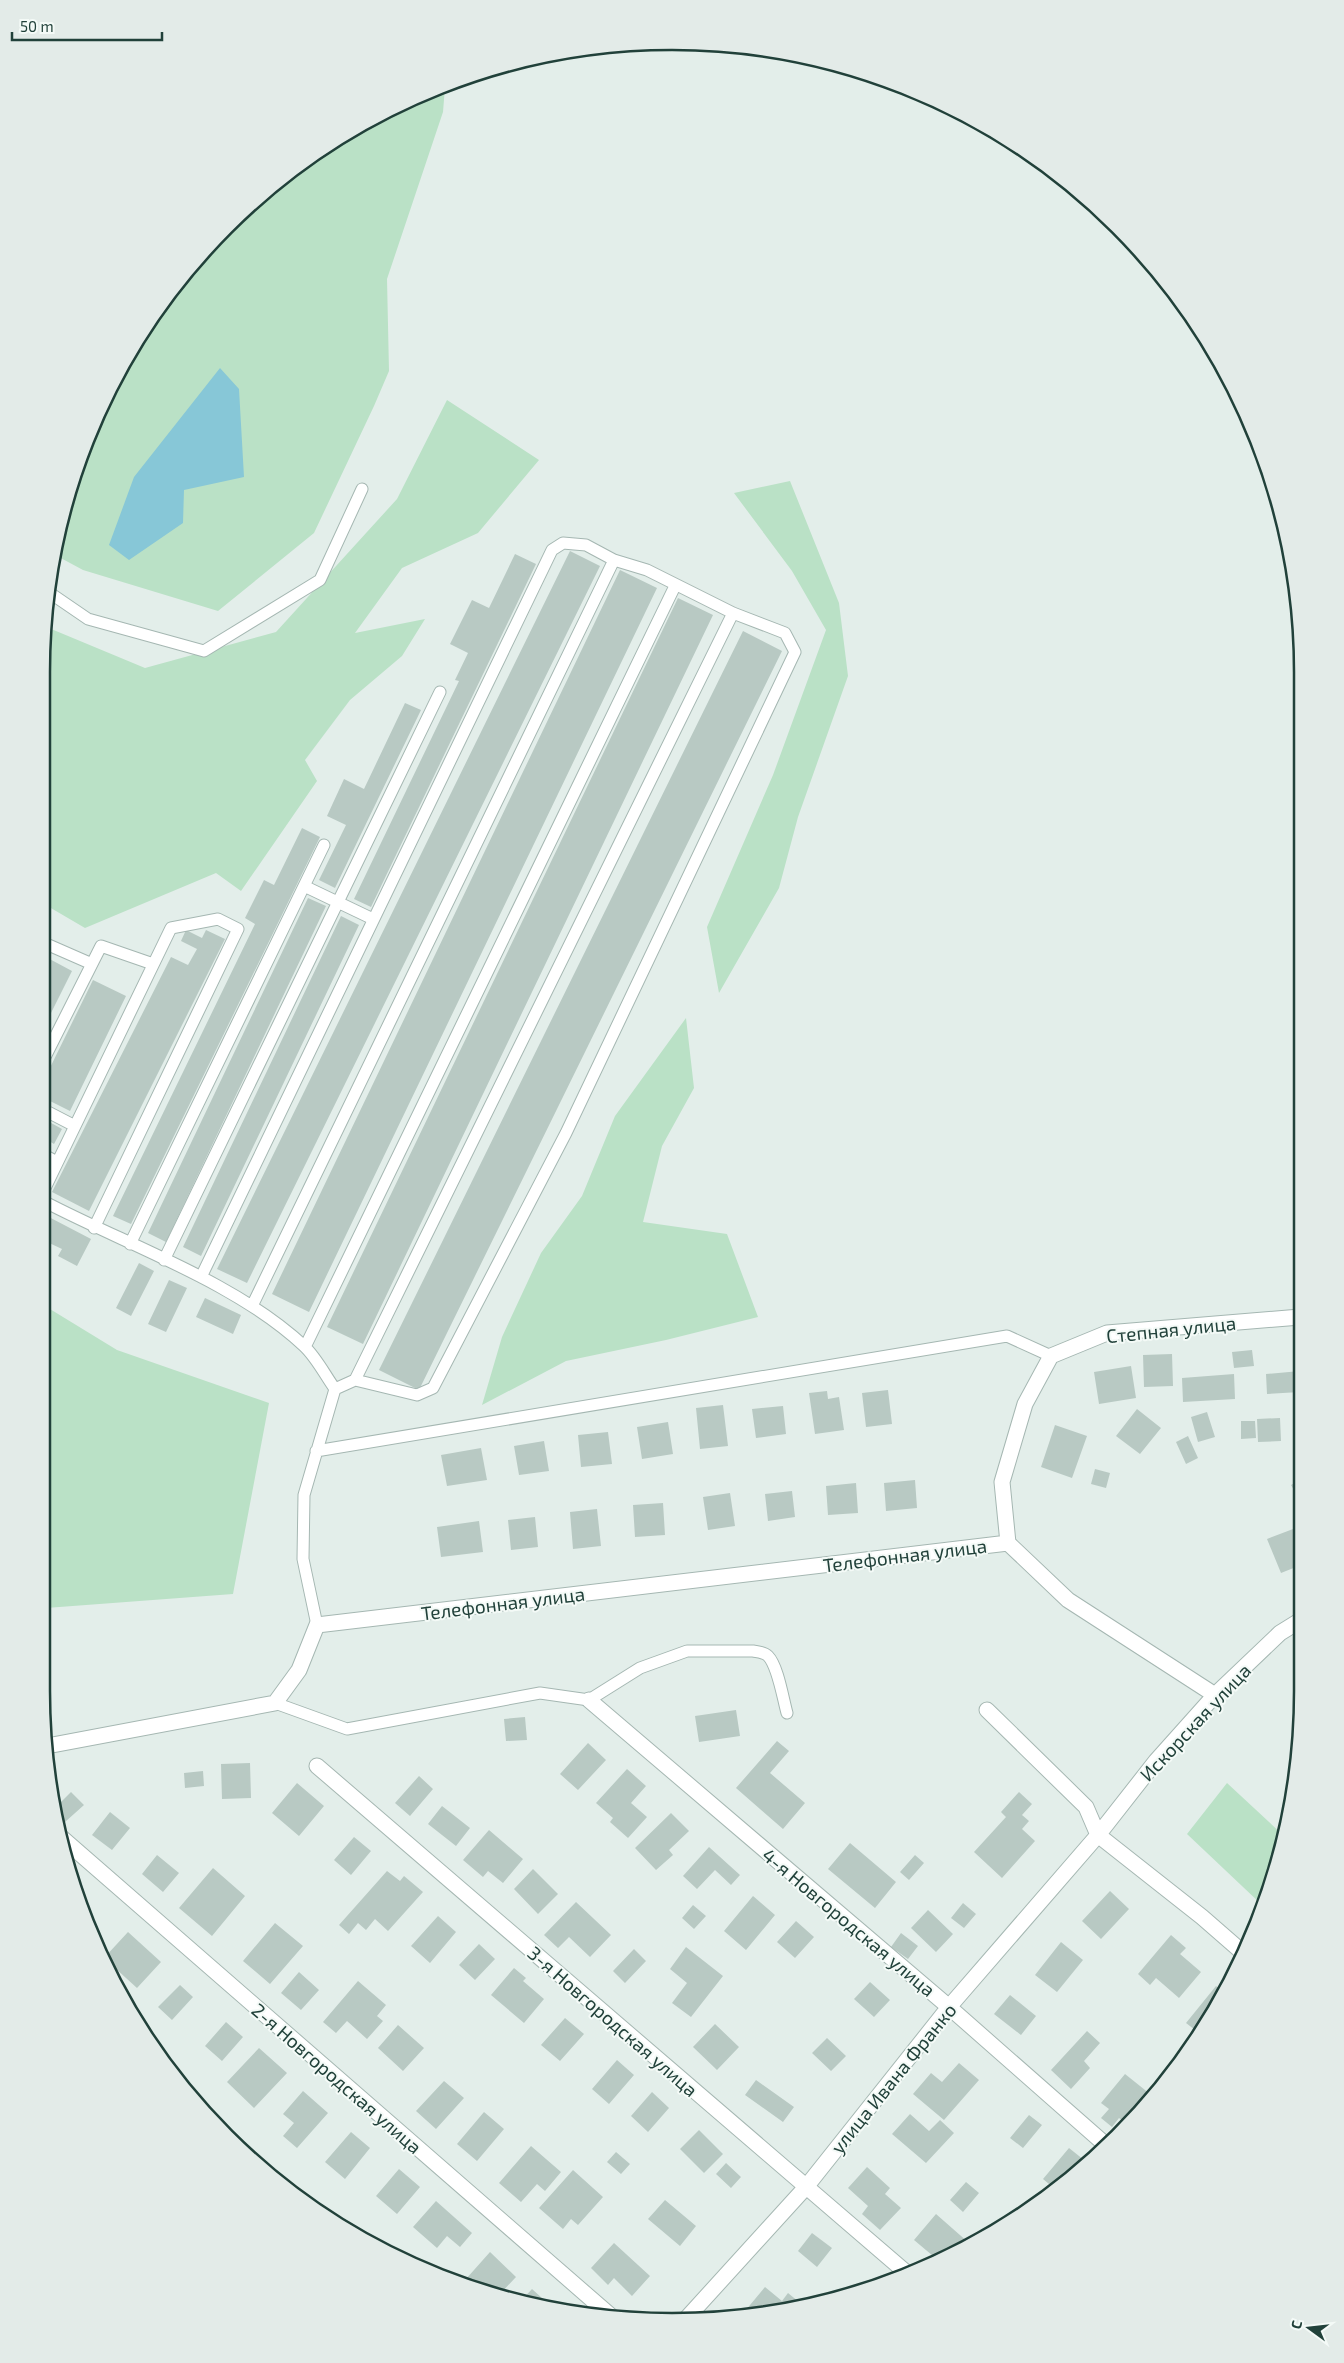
<svg xmlns="http://www.w3.org/2000/svg" width="1344" height="2363" font-family="'Exo 2',sans-serif">
<style>
.green{fill:#bae1c6}
.water{fill:#87c7d7}
.building{fill:#b8c9c3}
.lines{fill:none;stroke-linecap:round;stroke-linejoin:round}
.service-casing{stroke:#a5b7b2;stroke-width:13}
.minor-casing{stroke:#a5b7b2;stroke-width:17}
.service{stroke:#fff;stroke-width:11}
.minor{stroke:#fff;stroke-width:15}
.labels{text-anchor:middle;dominant-baseline:central;stroke-width:4;stroke-linejoin:round;paint-order:stroke}
.street-label{font-size:19px;fill:#21413a;stroke:#f4faf7}
.rim{fill:none;stroke:#21413a;stroke-width:2.5}
</style>
<rect width="100%" height="100%" fill="#e3eeea"/>
<path class="green" d="M445 87 443 112 387 279 389 371 374 406 314 533 218 611 83 570 57 556 75 470 126 356 198 256 288 171 393 106Z
M447 400 539 460 478 533 402 568 355 633 425 619 402 656 350 700 305 760 317 781 241 891 216 873 85 928 44 904V626L145 668 276 632 397 499Z
M790 481 839 603 848 676 798 817 779 888 719 993 707 927 773 775 826 630 792 571 734 493Z
M686 1018 694 1088 662 1146 643 1222 727 1234 758 1317 666 1340 566 1361 482 1405 502 1337 541 1253 582 1196 615 1116Z
M45 1306 117 1350 269 1403 233 1594 46 1608Z
M1227 1783 1284 1836 1281 1855 1261 1904 1187 1834Z"/>
<path class="water" d="M220 368 239 389 244 477 184 490 183 523 129 560 109 545 134 477Z"/>
<path class="building" d="M570 551 600 566 247 1283 217 1269Z
M515 554 536 564 371 907 354 899 459 681 455 680 468 653 450 644 472 600 489 608Z
M620 570 657 588 309 1312 272 1294Z
M678 598 713 615 363 1344 327 1327Z
M743 631 782 651 419 1390 379 1370Z
M405 703 421 710 335 888 319 880 346 825 327 816 344 779 364 789Z
M302 828 320 837 131 1224 113 1216 255 924 245 918 264 880 274 885Z
M308 898 326 906 166 1242 148 1233Z
M341 916 359 925 201 1256 183 1247Z
M186 930 202 938 206 930 225 939 89 1211 52 1192 171 957 188 965 197 949 181 941Z
M44 956 72 971 44 1027Z
M93 980 126 996 70 1111 44 1098V1080Z
M44 1119 62 1129 54 1144 44 1138Z
M45 1215 91 1239 77 1266 58 1256 62 1249 45 1241Z
M139 1263 154 1271 131 1316 116 1308Z
M169 1280 187 1288 166 1332 148 1324Z
M205 1298 241 1315 233 1334 196 1317Z
M1252 1350 1254 1366 1234 1368 1232 1352Z
M1172 1354 1173 1386 1144 1387 1143 1355Z
M1131 1366 1136 1398 1099 1404 1094 1372Z
M1300 1371V1392L1267 1394 1266 1374Z
M1234 1374 1235 1399 1183 1402 1182 1378Z
M888 1390 892 1424 866 1427 862 1393Z
M827 1391 828 1399 839 1397 844 1430 815 1434 809 1393Z
M723 1405 728 1446 700 1449 696 1408Z
M783 1406 786 1434 756 1438 752 1409Z
M1137 1409 1161 1428 1140 1454 1116 1436Z
M1207 1412 1215 1437 1198 1442 1191 1417Z
M1280 1418 1281 1441 1258 1442 1257 1419Z
M1241 1421H1255L1256 1438 1241 1439Z
M668 1422 673 1454 642 1459 637 1427Z
M1055 1425 1087 1436 1072 1478 1041 1467Z
M608 1432 612 1464 581 1467 578 1435Z
M1188 1436 1198 1458 1186 1464 1176 1442Z
M544 1441 549 1471 519 1475 514 1446Z
M481 1448 487 1480 447 1486 441 1455Z
M1095 1469 1110 1473 1106 1488 1091 1484Z
M1301 1479V1498L1299 1499 1291 1485Z
M915 1480 917 1508 886 1511 884 1483Z
M856 1483 858 1513 828 1515 826 1486Z
M792 1491 795 1517 768 1521 765 1494Z
M730 1493 735 1526 708 1530 703 1497Z
M663 1503 665 1535 635 1537 633 1505Z
M597 1509 601 1546 573 1549 570 1512Z
M535 1517 538 1547 511 1550 508 1520Z
M479 1521 483 1552 441 1557 437 1527Z
M1301 1526V1565L1281 1573 1267 1539Z
M736 1710 740 1736 699 1742 695 1716Z
M525 1717 527 1740 506 1741 504 1719Z
M777 1741 789 1751 770 1773 805 1803 783 1829 736 1788Z
M588 1743 606 1760 578 1790 560 1774Z
M250 1763 251 1798 222 1799 221 1764Z
M627 1769 646 1786 631 1803 647 1817 628 1838 610 1822 613 1818 596 1803Z
M203 1771 204 1786 185 1788 184 1773Z
M419 1776 433 1789 410 1816 395 1803Z
M297 1783 324 1806 299 1836 272 1813Z
M71 1792 84 1805 65 1822 55 1808Z
M1019 1792 1032 1804 1022 1815 1029 1821 1022 1829 1035 1841 1002 1878 974 1852 1006 1817 1001 1812Z
M442 1806 470 1828 456 1846 428 1824Z
M110 1812 130 1828 112 1850 92 1835Z
M671 1813 689 1831 669 1850 673 1855 656 1870 635 1848Z
M489 1830 523 1859 503 1883 488 1871 483 1877 463 1860Z
M354 1837 371 1851 351 1875 334 1860Z
M850 1843 896 1882 875 1908 828 1869Z
M709 1847 740 1875 731 1885 715 1870 697 1889 683 1876Z
M157 1855 179 1873 163 1892 142 1874Z
M915 1855 924 1863 909 1880 900 1872Z
M213 1868 245 1896 212 1936 179 1908Z
M533 1869 558 1894 538 1914 514 1889Z
M387 1871 400 1881 404 1876 423 1892 388 1931 375 1919 366 1930 358 1923 349 1934 339 1925Z
M1110 1891 1129 1909 1101 1939 1082 1921Z
M753 1896 775 1915 746 1950 724 1931Z
M576 1902 611 1935 590 1957 569 1937 558 1948 544 1935Z
M963 1903 976 1914 964 1928 951 1918Z
M693 1905 706 1916 694 1929 682 1918Z
M928 1910 953 1934 936 1952 911 1928Z
M438 1916 456 1932 430 1963 411 1946Z
M796 1921 814 1937 795 1958 777 1942Z
M275 1923 303 1946 270 1984 243 1961Z
M128 1932 161 1962 137 1988 104 1958Z
M901 1933 918 1946 908 1959 891 1947Z
M1171 1935 1186 1948 1180 1954 1201 1972 1179 1998 1156 1978 1150 1985 1138 1974Z
M1061 1942 1083 1960 1057 1992 1035 1975Z
M479 1944 495 1959 475 1980 459 1965Z
M686 1947 723 1976 691 2017 672 2003 687 1983 670 1969Z
M634 1949 646 1961 625 1983 613 1971Z
M514 1968 526 1978 523 1981 544 1999 524 2023 491 1995Z
M299 1972 319 1990 301 2010 281 1993Z
M358 1981 386 2005 377 2016 383 2021 367 2039 347 2021 336 2033 323 2022Z
M870 1982 890 2000 874 2017 854 1999Z
M180 1985 193 1997 172 2020 158 2007Z
M1216 1986 1224 1993 1218 2007 1199 2033 1186 2023Z
M1010 1995 1036 2016 1021 2035 994 2014Z
M565 2018 584 2034 560 2061 541 2045Z
M226 2022 243 2037 222 2061 205 2046Z
M715 2024 739 2047 717 2070 693 2047Z
M398 2025 424 2048 403 2071 378 2048Z
M1087 2031 1100 2043 1084 2061 1090 2068 1071 2089 1051 2070Z
M827 2038 846 2056 831 2071 812 2053Z
M259 2048 287 2073 254 2108 227 2082Z
M617 2060 634 2075 609 2104 592 2089Z
M959 2063 979 2080 944 2120 913 2094 931 2073 942 2082Z
M1125 2074 1150 2094 1144 2102 1148 2105 1128 2125 1119 2118 1112 2127 1101 2118 1109 2109 1101 2103Z
M756 2080 794 2107 783 2122 745 2095Z
M444 2081 464 2098 436 2129 416 2111Z
M303 2091 328 2113 297 2148 283 2136 294 2123 283 2114Z
M652 2092 669 2108 648 2132 631 2116Z
M484 2112 504 2129 477 2161 457 2144Z
M910 2114 929 2131 940 2120 954 2133 926 2163 892 2134Z
M1029 2115 1042 2125 1023 2148 1010 2138Z
M699 2130 723 2154 704 2173 680 2149Z
M351 2132 370 2148 345 2179 325 2162Z
M531 2146 561 2172 545 2191 537 2184 521 2202 499 2183Z
M1069 2148 1089 2164 1055 2189 1043 2179Z
M616 2152 630 2164 621 2174 607 2162Z
M726 2163 741 2177 731 2188 716 2174Z
M867 2167 890 2188 885 2194 901 2208 880 2230 862 2214 868 2206 848 2188Z
M399 2169 420 2187 397 2214 376 2196Z
M573 2170 603 2197 578 2225 571 2219 563 2229 539 2208Z
M966 2182 979 2193 963 2212 950 2200Z
M665 2200 696 2226 680 2246 648 2219Z
M436 2201 472 2233 460 2247 447 2236 437 2248 413 2227Z
M936 2214 969 2243 964 2249 939 2261 914 2240Z
M812 2233 832 2248 817 2267 798 2251Z
M614 2243 650 2276 632 2296 614 2278 608 2285 591 2268Z
M490 2252 516 2277 498 2296 476 2288 466 2279Z
M765 2287 782 2301 788 2293 805 2307 740 2317Z
M532 2289 553 2308 552 2309 520 2302Z"/>
<g class="lines">
<g class="service-casing">
<path id="service" d="M50 593 88 619 204 651 320 580 362 489
M304 886 324 845
M44 943 92 964
M44 1059 101 946 153 964
M44 1110 75 1126
M44 1155 57 1162
M45 1188 171 928 218 919 238 929 94 1228
M45 1202C127 1245 236 1282 304 1346 316 1357 325 1375 335 1389L304 1495 303 1559 317 1625
M130 1244 304 886 373 919
M164 1260 440 692
M201 1277 552 550 563 543 586 545 614 560 647 570 733 613 785 633 795 652 566 1133 433 1388 417 1395 355 1380
M252 1306 614 560
M305 1347 675 586
M335 1389 355 1380 733 613
M316 1451 1007 1336 1051 1356
M275 1703 347 1729 540 1693 589 1700 640 1668 687 1651H753C759 1652 764 1652 768 1656 778 1666 783 1699 787 1713"/>
</g>
<g class="minor-casing">
<path id="minor" d="M1215 1695 1068 1600 1008 1543 1002 1482 1025 1404 1051 1356 1107 1333 1300 1317
M589 1700 949 2007 1107 2146
M987 1710 1086 1807 1098 1835 1202 1917 1241 1951
M47 1746 275 1703 299 1670 317 1625 1008 1543
M317 1766 909 2275
M62 1838 612 2317
M685 2320 806 2187 949 2007 1098 1835 1156 1761 1215 1695 1280 1633 1301 1620"/>
</g>
<use href="#service" class="service"/>
<use href="#minor" class="minor"/>
</g>
<g class="labels">
<g class="street-label">
<text transform="translate(1171 1329) rotate(-6)">Степная улица</text>
<text transform="translate(905 1555) rotate(-7)">Телефонная улица</text>
<text transform="translate(503 1603) rotate(-7)">Телефонная улица</text>
<text transform="translate(1195 1722) rotate(-47)">Искорская улица</text>
<text transform="translate(849 1922) rotate(40)">4-я Новгородская улица</text>
<text transform="translate(613 2021) rotate(41)">3-я Новгородская улица</text>
<text transform="translate(337 2078) rotate(41)">2-я Новгородская улица</text>
<text transform="translate(893 2078) rotate(-51)">улица Ивана Франко</text>
</g>
</g>
<path d="M0 0H1344V2363H0ZM672 50H672A622 622 0 0 1 1294 672V1691A622 622 0 0 1 672 2313H672A622 622 0 0 1 50 1691V672A622 622 0 0 1 672 50Z" fill="#e3ebe8" fill-rule="evenodd"/>
<path class="rim" d="M672 50H672A622 622 0 0 1 1294 672V1691A622 622 0 0 1 672 2313H672A622 622 0 0 1 50 1691V672A622 622 0 0 1 672 50Z"/>
<g transform="translate(1309 2328) rotate(285)" stroke="#f4faf7" stroke-width="4" paint-order="stroke">
<path d="M0-4L9 19L0 12L-9 19Z" fill="#21413a"/>
<text y="-8" font-size="14" font-weight="bold" text-anchor="middle" fill="#21413a">С</text>
</g>
<path d="M12 32v8h150v-8" fill="none" stroke="#21413a" stroke-width="2.5"/>
<text x="20" y="32" font-size="15" fill="#21413a" stroke="#f4faf7" stroke-width="4" paint-order="stroke">50 m</text>
</svg>
